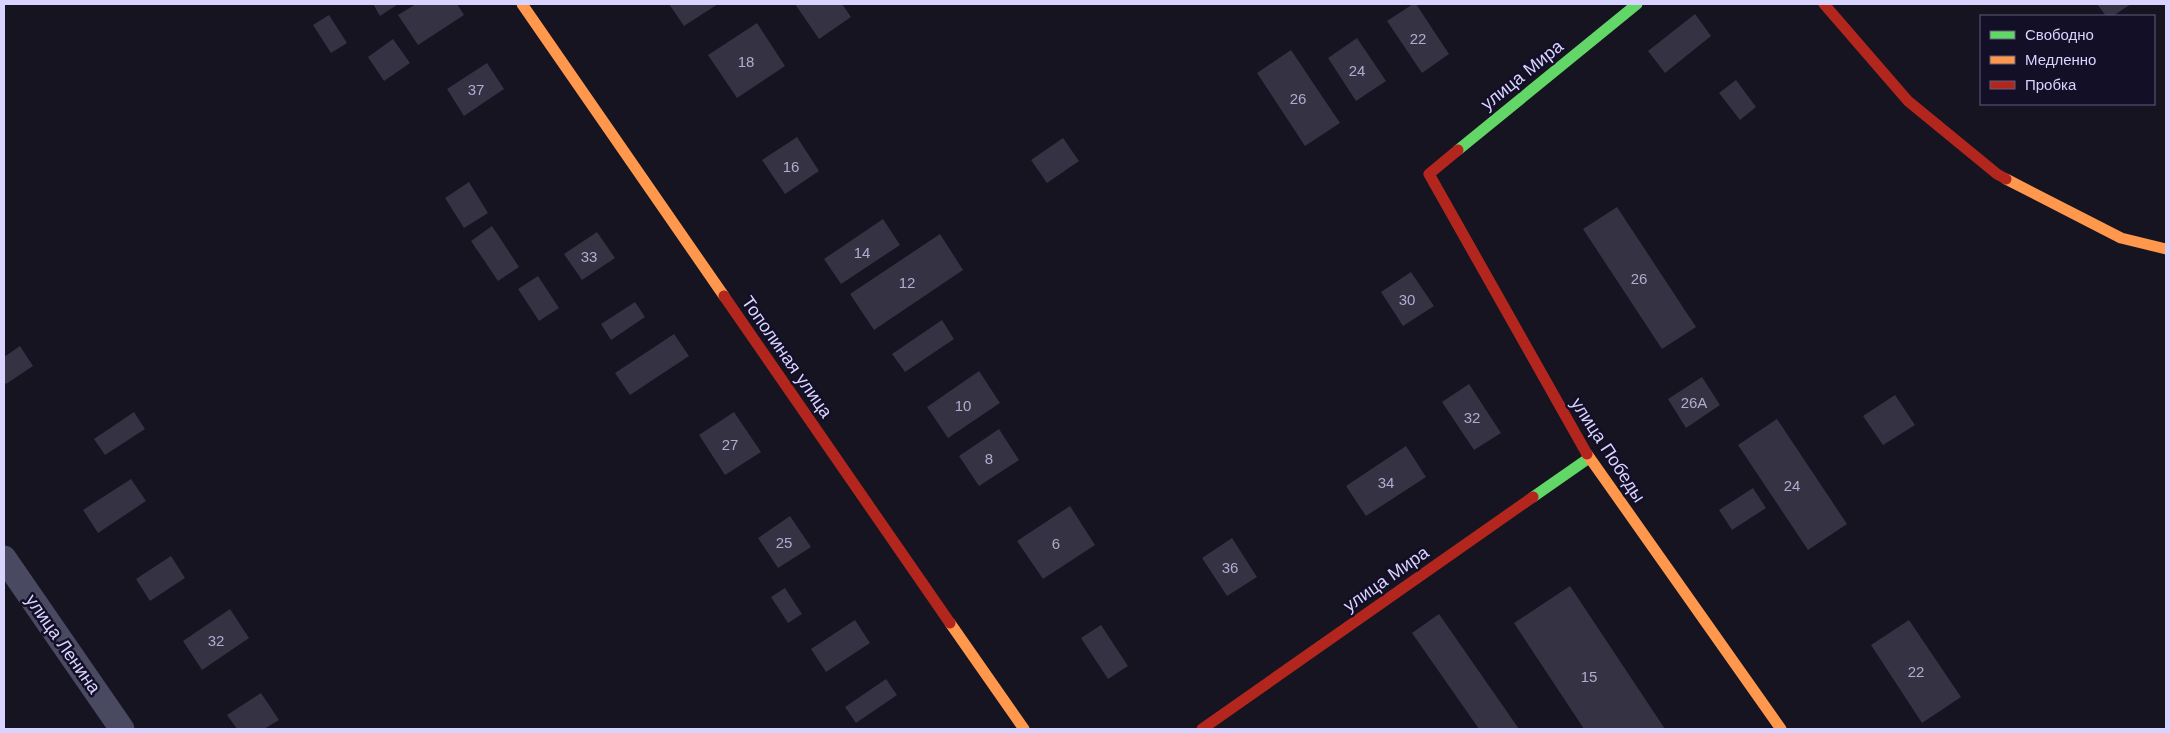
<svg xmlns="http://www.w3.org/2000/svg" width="2170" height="733" font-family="Helvetica,sans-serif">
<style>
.building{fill:#343243}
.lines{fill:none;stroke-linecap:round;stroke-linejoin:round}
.street{stroke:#4a4962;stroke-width:25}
.fast{stroke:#63d668;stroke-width:11}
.slow{stroke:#ff974d;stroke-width:11}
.jam{stroke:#b3261e;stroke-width:11}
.labels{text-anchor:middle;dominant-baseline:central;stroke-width:5;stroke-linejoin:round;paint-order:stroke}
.number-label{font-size:15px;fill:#b0acd0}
.street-label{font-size:18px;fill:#d9d4ff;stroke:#130f26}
</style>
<rect width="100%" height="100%" fill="#161421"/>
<path class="building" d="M373 4H398L380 16Z
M416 4H457L464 15 418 45 398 15Z
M669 4H718L684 26Z
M795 4H842L851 17 819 39Z
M1413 4H1416L1449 54 1422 73 1387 21Z
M2097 4H2131L2113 16H2106Z
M1695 14 1711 36 1665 73 1648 51Z
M329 15 347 43 331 53 313 25Z
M757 23 785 66 737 98 708 55Z
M1357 38 1386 81 1356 101 1328 58Z
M393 39 410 63 384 81 368 57Z
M1291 50 1340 123 1305 146 1257 73Z
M487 63 504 89 464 116 447 89Z
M1736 80 1756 107 1740 120 1719 93Z
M797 137 819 171 785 194 762 160Z
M1063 138 1079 161 1047 183 1031 160Z
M469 182 488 213 464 228 445 198Z
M1617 207 1696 327 1662 349 1583 229Z
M883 219 900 245 841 284 824 259Z
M492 226 519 267 498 281 471 241Z
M597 232 615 258 582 280 564 254Z
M940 234 963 270 874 330 850 294Z
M1411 272 1434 306 1403 326 1381 292Z
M538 276 559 308 539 321 518 289Z
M635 302 645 317 611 340 601 324Z
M942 320 954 339 905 372 892 354Z
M674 334 689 356 630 395 615 373Z
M20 346 33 366 6 384 4 381V357Z
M979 371 1000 403 948 438 927 407Z
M1702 377 1720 405 1686 428 1668 399Z
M1469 384 1501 433 1474 450 1442 402Z
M1895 395 1915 425 1883 445 1863 416Z
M134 412 145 429 105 455 94 439Z
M734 412 761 452 725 475 699 435Z
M1777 419 1847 524 1808 550 1738 445Z
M999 429 1019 460 979 486 959 456Z
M1406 446 1426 477 1366 516 1346 486Z
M131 479 146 501 98 533 83 510Z
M1753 488 1766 508 1732 530 1719 510Z
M1070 506 1095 545 1043 579 1017 541Z
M790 516 811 547 778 568 758 538Z
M1232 538 1257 577 1227 596 1202 558Z
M171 556 185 578 150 601 136 579Z
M1570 586 1665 729H1584L1514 623Z
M785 588 802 614 788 623 771 597Z
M230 609 249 638 202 670 183 641Z
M1439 614 1519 729H1479L1412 633Z
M855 620 870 643 826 672 811 649Z
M1909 620 1961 697 1922 723 1871 645Z
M1101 625 1128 666 1108 679 1081 638Z
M886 679 897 695 856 723 845 707Z
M261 693 279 720 264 729H237L227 715Z"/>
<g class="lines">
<path class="street" d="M4 558 122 729"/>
<path class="fast" d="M1458 150 1637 4
M1533 497 1589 458"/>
<path class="slow" d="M522 4 724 296
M2006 179 2121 238 2166 249
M1587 454 1781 729
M950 623 1024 729"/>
<path class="jam" d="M1824 4 1908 101 1997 174 2006 179
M1458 150 1429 174 1587 454
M724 296 950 623
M1202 729 1533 497"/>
</g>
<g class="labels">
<g class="number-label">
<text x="1418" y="38">22</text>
<text x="746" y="61">18</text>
<text x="1357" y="70">24</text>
<text x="476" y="89">37</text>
<text x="1298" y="98">26</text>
<text x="791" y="166">16</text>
<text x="862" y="252">14</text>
<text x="589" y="256">33</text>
<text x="1639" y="278">26</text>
<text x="907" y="282">12</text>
<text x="1407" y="299">30</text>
<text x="1694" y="402">26А</text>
<text x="963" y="405">10</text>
<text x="1472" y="417">32</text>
<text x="730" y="444">27</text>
<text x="989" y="458">8</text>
<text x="1386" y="482">34</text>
<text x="1792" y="485">24</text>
<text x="784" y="542">25</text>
<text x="1056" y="543">6</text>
<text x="1230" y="567">36</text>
<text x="216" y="640">32</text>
<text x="1916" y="671">22</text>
<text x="1589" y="676">15</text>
</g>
<g class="street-label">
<text transform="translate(1522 75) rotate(-39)">улица Мира</text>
<text transform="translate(787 357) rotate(55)">Тополиная улица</text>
<text transform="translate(1608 450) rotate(57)">улица Победы</text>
<text transform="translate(1386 579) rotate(-35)">улица Мира</text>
<text transform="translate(63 644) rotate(55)">улица Ленина</text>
</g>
</g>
<rect width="2170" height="733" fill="none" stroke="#d9d4ff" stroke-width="10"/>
<rect x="1980" y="15" width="175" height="90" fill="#130f26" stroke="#625e7d"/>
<rect x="1990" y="31" width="25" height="8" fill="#63d668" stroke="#625e7d"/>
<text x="2025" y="40" font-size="15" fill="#d9d4ff">Свободно</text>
<rect x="1990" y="56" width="25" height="8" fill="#ff974d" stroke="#625e7d"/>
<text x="2025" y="65" font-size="15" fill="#d9d4ff">Медленно</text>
<rect x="1990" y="81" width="25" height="8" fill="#b3261e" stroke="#625e7d"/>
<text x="2025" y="90" font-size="15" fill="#d9d4ff">Пробка</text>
</svg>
